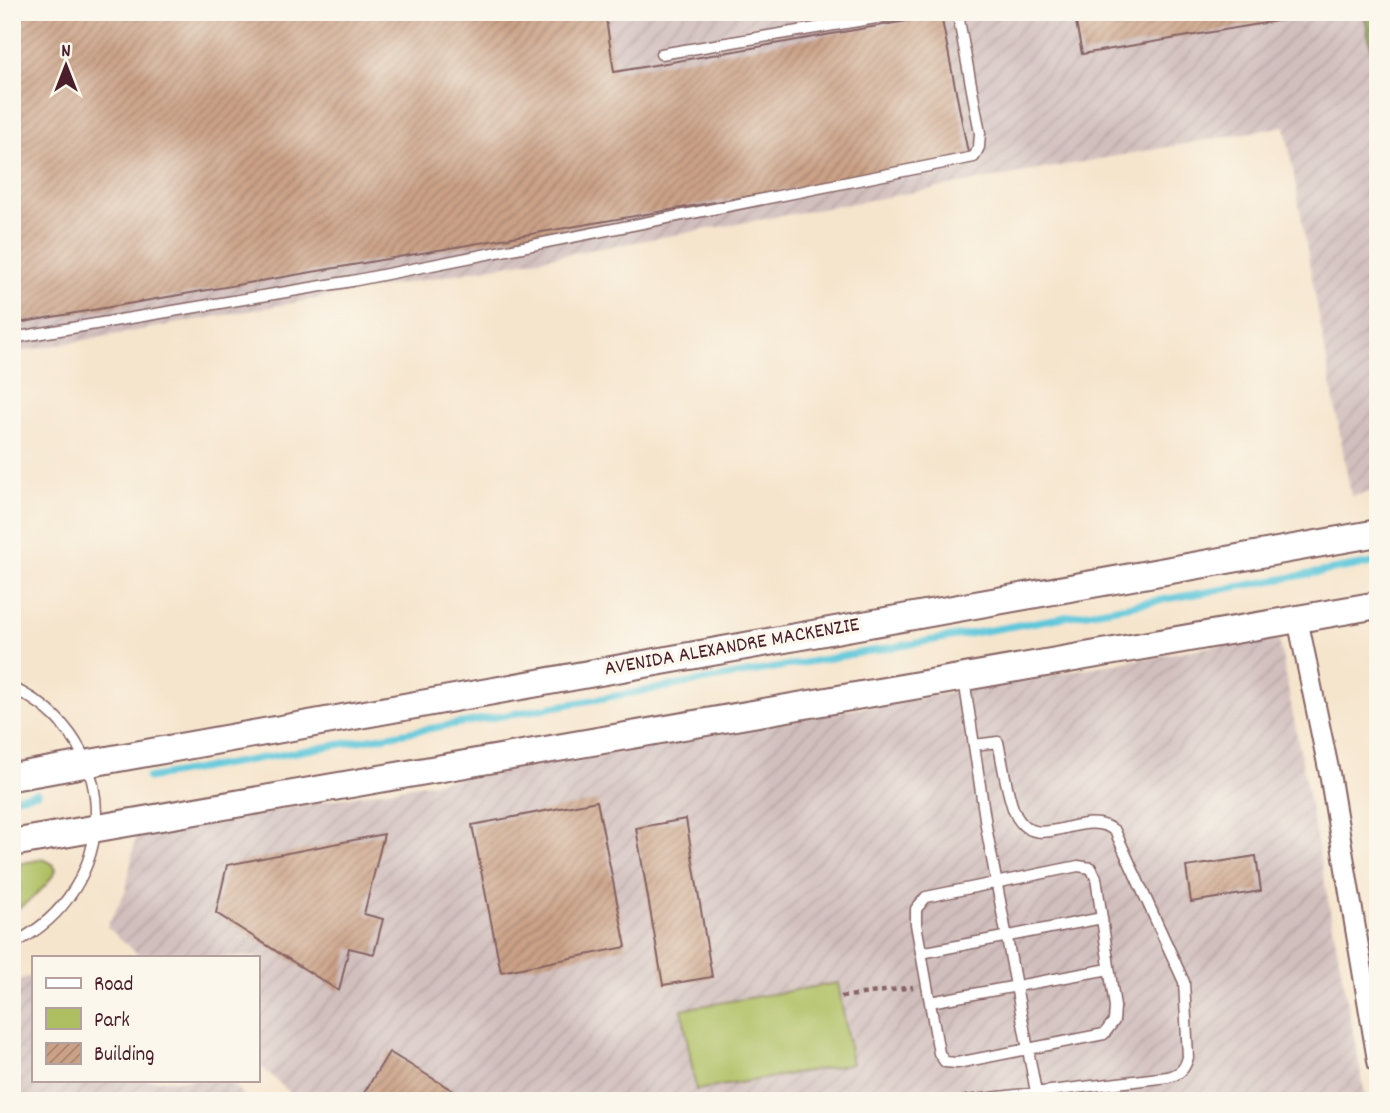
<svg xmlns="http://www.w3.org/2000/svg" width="1390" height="1113" font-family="Dekko,sans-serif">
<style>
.industrial{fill:url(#industrial-furrows)}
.forest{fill:url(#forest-firs);stroke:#6a6242;stroke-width:2}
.park{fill:#aebf62;stroke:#7c6f46;stroke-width:2}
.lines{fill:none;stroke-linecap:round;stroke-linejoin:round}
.stream{stroke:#5fc7da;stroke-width:7}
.building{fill:url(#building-hatch)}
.lane-casing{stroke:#866464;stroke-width:13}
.street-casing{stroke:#866464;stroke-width:23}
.secondary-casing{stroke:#866464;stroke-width:30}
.path{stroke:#866464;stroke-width:4.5;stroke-dasharray:5 5;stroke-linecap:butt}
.lane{stroke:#fff;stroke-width:10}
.street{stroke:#fff;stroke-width:19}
.secondary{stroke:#fff;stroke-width:26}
.labels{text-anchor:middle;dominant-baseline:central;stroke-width:7;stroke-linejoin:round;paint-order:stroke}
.street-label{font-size:21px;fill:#4a1f2b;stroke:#fbf7ec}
</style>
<defs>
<pattern id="industrial-furrows" width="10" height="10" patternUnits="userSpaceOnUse" patternTransform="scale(1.75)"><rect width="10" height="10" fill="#d1bfbe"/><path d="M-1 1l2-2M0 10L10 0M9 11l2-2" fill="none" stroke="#b5a4a3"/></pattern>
<pattern id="forest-firs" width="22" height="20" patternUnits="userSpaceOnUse" patternTransform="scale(1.75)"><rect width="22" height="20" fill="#8aa658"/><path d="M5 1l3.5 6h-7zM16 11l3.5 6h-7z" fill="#738749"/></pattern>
<pattern id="building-hatch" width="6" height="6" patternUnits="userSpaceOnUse" patternTransform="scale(1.75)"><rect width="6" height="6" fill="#cba287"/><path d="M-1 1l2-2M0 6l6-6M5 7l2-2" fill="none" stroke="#a7836f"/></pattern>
</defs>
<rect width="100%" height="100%" fill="#fbf7ec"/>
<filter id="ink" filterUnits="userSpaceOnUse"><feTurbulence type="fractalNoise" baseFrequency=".0143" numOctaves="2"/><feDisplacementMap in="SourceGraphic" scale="14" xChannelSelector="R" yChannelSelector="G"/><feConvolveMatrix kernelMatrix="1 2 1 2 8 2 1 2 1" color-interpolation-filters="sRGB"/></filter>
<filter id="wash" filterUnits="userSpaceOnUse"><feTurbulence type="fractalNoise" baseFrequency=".00686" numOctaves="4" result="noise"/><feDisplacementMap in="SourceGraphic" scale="28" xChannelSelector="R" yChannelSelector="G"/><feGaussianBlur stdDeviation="1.57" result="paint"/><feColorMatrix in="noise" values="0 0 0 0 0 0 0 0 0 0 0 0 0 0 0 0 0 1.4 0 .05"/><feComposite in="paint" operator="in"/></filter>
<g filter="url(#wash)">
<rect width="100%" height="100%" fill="#f6e5cd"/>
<path class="industrial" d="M12 12H1378V491L1351 496 1285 126 12 353Z
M1278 635 1366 1101H299L257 1063V957H141L107 927 126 890 136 834Z
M33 976V1080H228L250 1101H12V981Z"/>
<path class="forest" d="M1364 12H1378V83Z"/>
<path class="park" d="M43 859 53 864 56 870C47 887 29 902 12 912V865Z
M838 983 852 1064 696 1090 682 1009Z"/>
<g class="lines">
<path class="stream" d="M148 778 1378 562
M12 798 37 793"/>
</g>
<g id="blocks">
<path class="building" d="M12 12H605L614 72 941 15 969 158 12 324Z
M1074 12H1318V14L1082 54Z
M597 801 626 947 501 972 472 825Z
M686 819 712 977 663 985 636 828Z
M384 834 364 914 383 919 374 954 349 948 339 991 216 913 227 865Z
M1256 856 1261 891 1191 902 1186 867Z
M389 1052 470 1101H376L364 1093Z"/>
</g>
</g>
<g filter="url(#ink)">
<use href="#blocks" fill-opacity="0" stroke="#866464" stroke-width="2"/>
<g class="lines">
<g class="lane-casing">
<path id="lane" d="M661 54 912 12
M12 338 352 281 974 157 979 147 980 133 959 20 955 12
M964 679 987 832 1036 1092
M12 688C126 739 122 891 12 944
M1078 866 1091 868 1096 878 1115 1007 1114 1021 1104 1034 957 1063 945 1062 939 1053 916 924V909L926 897Z
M921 953 1102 918
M930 1002 1109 969
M966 1101 1168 1077C1180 1074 1185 1069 1188 1057L1184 982 1115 831C1083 805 1034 859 1014 811 1006 790 1003 764 998 742L974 745"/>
</g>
<g class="street-casing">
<path id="street" d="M1298 621 1330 776 1378 1063"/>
</g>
<g class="secondary-casing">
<path id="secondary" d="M12 777 1378 533
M12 843 1378 605"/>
</g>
<path class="path" d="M841 997 913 987"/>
<use href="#lane" class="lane"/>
<use href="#street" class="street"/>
<use href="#secondary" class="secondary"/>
</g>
</g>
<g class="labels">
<g class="street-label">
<text transform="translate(732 648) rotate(-10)">AVENIDA ALEXANDRE MACKENZIE</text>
</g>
</g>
<rect width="1390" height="1113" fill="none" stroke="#fbf7ec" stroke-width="42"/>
<rect x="32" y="956" width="228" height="126" fill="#fbf7ec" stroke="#b4a19f" stroke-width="2"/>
<rect x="46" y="978" width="35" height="10" fill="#ffffff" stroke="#b4a19f" stroke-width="2"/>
<text x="94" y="990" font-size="21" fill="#4a1f2b">Road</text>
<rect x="46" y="1008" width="35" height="21" fill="#aebf62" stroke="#b4a19f" stroke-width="2"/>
<text x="94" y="1026" font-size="21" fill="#4a1f2b">Park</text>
<rect x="46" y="1043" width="35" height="21" fill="url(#building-hatch)" stroke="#b4a19f" stroke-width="2"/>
<text x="94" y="1060" font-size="21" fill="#4a1f2b">Building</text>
<g transform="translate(66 66)" stroke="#fbf7ec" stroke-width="5" paint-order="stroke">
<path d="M0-5L12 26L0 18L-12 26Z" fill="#4a1f2b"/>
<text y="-10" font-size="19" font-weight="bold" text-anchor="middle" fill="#4a1f2b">N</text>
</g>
</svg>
